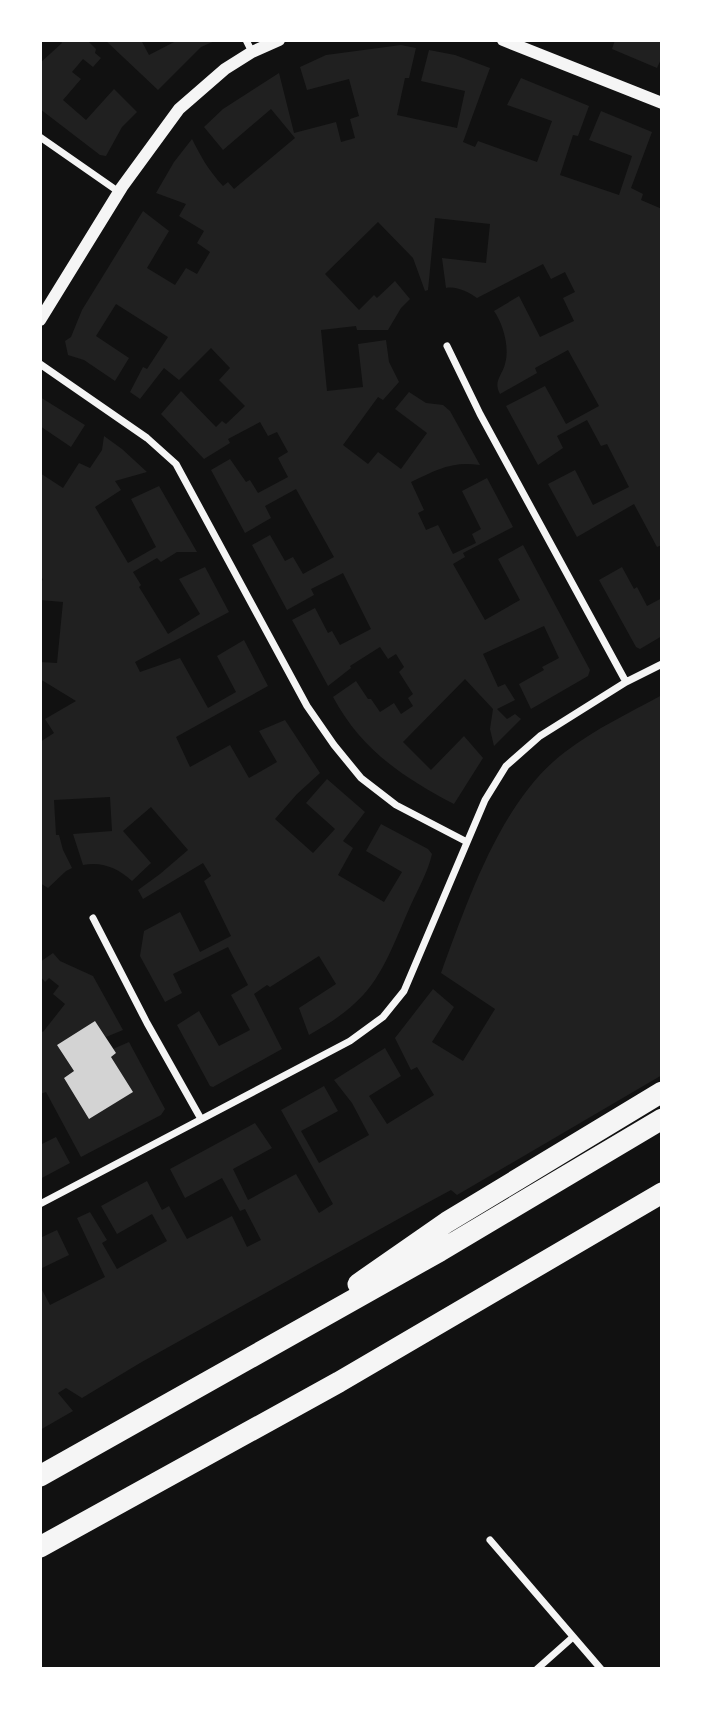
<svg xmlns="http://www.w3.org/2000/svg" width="702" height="1709" font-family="'Times New Roman',serif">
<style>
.green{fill:#202020}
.building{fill:#d3d3d3}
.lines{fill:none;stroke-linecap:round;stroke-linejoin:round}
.minor{stroke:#f5f5f5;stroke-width:7}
.tertiary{stroke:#f5f5f5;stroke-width:12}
.motorway{stroke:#f5f5f5;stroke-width:21}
</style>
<rect width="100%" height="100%" fill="#111"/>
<path class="green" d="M60 40H87L96 49 95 53 101 58 93 67 83 59 72 72 81 79 63 100 86 120 114 89 137 112 122 127 106 156 100 155 40 109V63L62 43Z
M105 40H141L149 55 178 40H217L201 47 158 90Z
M615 40H662V57L657 68 612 49Z
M401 45 416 48 409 78H405L397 115 457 128 465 91 421 81 429 50 455 55 490 68 463 142 475 147 478 141 537 162 552 121 507 105 521 78 589 106 578 136 573 135 560 175 619 195 632 156 589 140 601 111 652 132 631 188 643 194 641 200 662 209V545L657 547 634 504 577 537 548 484 575 470 593 505 629 487 607 444 601 446 587 420 557 436 563 448 538 465 506 406 545 386 566 424 599 406 568 350 535 368 537 373 500 394C493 381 502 376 505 364 510 347 503 324 494 311L519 296 540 337 574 321 563 298 575 292 565 272 551 279 543 264 477 298C468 292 457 286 446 288L442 258 486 263 490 224 435 218 428 290 425 291 413 258 378 222 325 274 359 310 374 295 377 298 395 281 410 299 401 308 388 330H357L356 326 321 330 327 391 363 387 358 344 386 340 389 362 399 382 383 400 378 397 343 445 368 464 378 452 401 469 427 433 395 409 409 392 426 403 443 405 450 411 480 465C451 461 437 470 411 482L424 510 418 513 426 530 438 525 453 554 476 543 472 534 481 529 462 491 487 478 513 527 463 553 465 557 453 564 485 620 520 600 498 559 523 545 590 670 588 676 531 709 519 684 544 670 542 667 559 658 544 626 483 654 498 687 505 684 515 700 497 709 507 719 515 714 521 719 494 746 490 729 493 709 465 679 403 742 431 770 464 736 483 758 454 804C402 777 361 749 333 697L356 681 368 699H371L380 712 394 703 401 714 413 706 408 698 413 694 399 672 404 667 396 654 388 659 380 647 350 666 351 668 328 686 292 620 315 608 328 633 332 631 340 645 371 629 343 573 311 589 314 595 287 610 252 545 270 535 285 561 293 557 303 574 334 557 296 489 265 506 271 518 245 533 211 470 230 459 246 482 250 480 258 493 288 477 278 458 288 452 277 432 268 436 260 422 228 439 230 443 204 459 161 414 181 391 216 427 222 421 226 424 245 406 219 380 230 368 211 348 179 380 164 368 140 399 130 392 143 367 147 369 168 337 116 304 96 336 129 358 115 381 84 360 68 355 65 341 71 337 82 310 143 211 169 231 147 268 175 285 186 268 197 274 210 252 197 243 204 231 179 216 186 204 156 193 174 162 192 139C201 157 209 171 223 186L228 182 234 189 295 138 271 109 223 150 204 127 223 109 279 73 294 133 336 122 341 142 355 138 350 119 359 116 349 79 307 90 300 67 326 55Z
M40 397 85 425 71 447 40 426Z
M104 436 122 449 147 472 115 481 121 490 95 507 128 563 156 547 131 499 159 486 197 552H177L161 562 157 558 133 572 141 585 139 587 168 634 200 614 179 579 205 567 229 612 135 662 140 672 180 658 208 708 236 692 217 656 244 640 268 686 176 737 190 767 230 745 249 778 277 762 259 731 285 720 320 773 297 794 275 819 313 853 335 829 306 803 327 779 365 812 343 841 353 848 338 875 384 902 402 872 366 851 381 824 428 849 432 854C428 872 417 891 409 909 381 974 374 999 309 1035L299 1008 336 984 319 956 270 987 267 985 254 994 282 1049 213 1087 210 1086 177 1025 199 1011 219 1046 250 1030 231 995 248 985 228 947 173 974 182 993 165 1002 140 956 144 931 180 912 200 952 231 936 204 881 211 876 203 863 143 899 138 890 160 874 188 850 151 807 123 831 151 863 132 881C118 868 102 861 83 865L73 834 112 831 110 797 54 800 56 835H59L63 850 72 868 66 871 48 888 40 883 42 839 40 837V742L54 733 45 719 76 701 40 679V662L57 663 63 602 40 600V581L43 580 40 573V473L63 488 79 463 90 468 102 450Z
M622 567 634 589 637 587 647 606 662 598V636L640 649 636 647 599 580Z
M662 695V1075L457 1195 451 1190 427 1203 140 1363 82 1398 66 1388 58 1393 73 1411 40 1430V1286L50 1305 105 1277 77 1218 90 1212 107 1240 102 1243 117 1269 167 1241 152 1214 117 1234 101 1206 147 1181 162 1210 169 1206 187 1239 232 1216 247 1247 261 1240 245 1209 240 1211 222 1178 185 1198 170 1169 255 1123 272 1148 233 1169 248 1200 296 1174 319 1213 333 1204 281 1110 324 1086 338 1111 301 1131 319 1163 369 1135 352 1103 334 1080 385 1048 401 1076 369 1096 387 1124 434 1095 417 1067 411 1070 395 1038 433 989 454 1007 432 1042 463 1061 495 1009 441 973C468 900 501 800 565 752 595 729 629 713 662 695Z
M53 953 60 961 93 976 123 1030 106 1037 95 1021 57 1045 74 1071 64 1078 89 1119 132 1092 111 1057 116 1053 113 1049 129 1042 165 1109 161 1115 81 1157 46 1092 40 1094V1030L43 1032 65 1004 53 994 59 986 49 978 45 982 40 976V962Z
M56 1137 70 1163 40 1179V1145Z
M57 1230 69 1255 40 1269V1238Z"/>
<path class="building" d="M95 1021 116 1053 111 1057 133 1092 89 1119 64 1078 74 1071 57 1045Z"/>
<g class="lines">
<path class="minor" d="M246 40 252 52
M40 137 119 192
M447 346 480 414 626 682
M40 364 147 438 176 464 307 706 334 745 361 778 396 805 467 842
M93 918 147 1023 201 1119
M40 1204 350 1041 383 1017 404 991 485 800 506 766 540 736 626 682 662 664
M490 1540 601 1669
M537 1669 573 1637"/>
<path class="tertiary" d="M503 40 662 103
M40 320 122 187 179 109 225 69 252 52 279 40"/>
<path class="motorway" d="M358 1284 447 1222 662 1092
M40 1476 440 1251 662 1119
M40 1547 339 1382 662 1193"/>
</g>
<rect width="702" height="1709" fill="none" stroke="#ffffff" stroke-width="84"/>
</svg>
